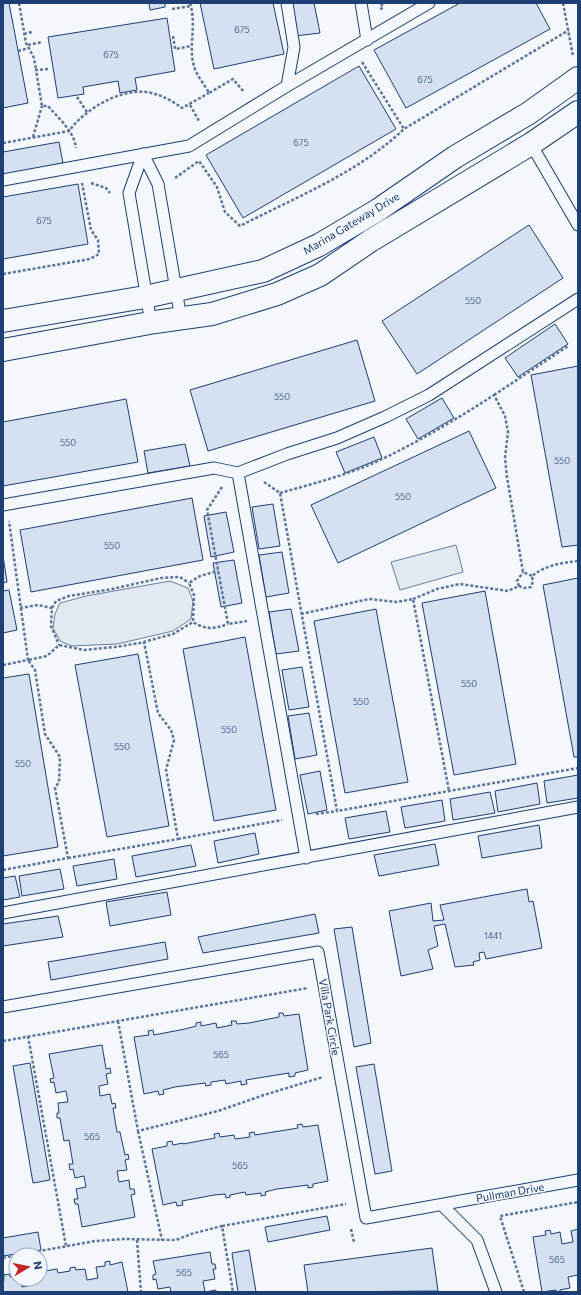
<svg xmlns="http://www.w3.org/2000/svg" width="581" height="1295" font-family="Commissioner,sans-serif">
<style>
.green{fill:#e3e9f0;stroke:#687fa3}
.building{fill:#d5e0f0;stroke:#1d3f73}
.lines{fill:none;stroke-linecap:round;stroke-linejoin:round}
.service-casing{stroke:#1d3f73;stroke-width:13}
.tertiary-casing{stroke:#1d3f73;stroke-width:24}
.path{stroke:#5e769c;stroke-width:2.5;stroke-dasharray:3 2;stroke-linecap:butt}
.service{stroke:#f4f7fb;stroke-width:11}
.tertiary{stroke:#f4f7fb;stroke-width:22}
.labels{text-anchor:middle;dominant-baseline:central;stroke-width:3;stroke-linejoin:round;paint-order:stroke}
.number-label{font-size:9px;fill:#4b6792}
.street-label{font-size:11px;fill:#1d3f73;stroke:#f4f7fb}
</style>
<rect width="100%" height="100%" fill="#f4f7fb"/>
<path class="green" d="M456 545 463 572 400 590 391 562Z
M170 581 188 588 193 601 191 619 173 631 117 644 72 646 60 641 53 628 55 614 60 603 86 596Z"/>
<path class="building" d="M3 3H9L28 103 3 108Z
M149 3H165V7L150 10Z
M200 3H273L284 54 214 69Z
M291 3H314L320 33 295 36Z
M460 3H536L550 29 406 108 374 50Z
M167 18 175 71 135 78 137 90 120 93 118 81 83 87 84 94 58 98 48 37Z
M359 66 396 129 243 218 206 155Z
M59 142 63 163 3 175V152Z
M78 184 88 244 3 259V197Z
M529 225 563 278 417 374 382 321Z
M555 324 568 344 518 377 505 358Z
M357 340 375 401 208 451 190 390Z
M578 366V545L562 547 531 375Z
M442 398 454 418 418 439 406 419Z
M126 399 138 462 3 486V422Z
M469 431 496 488 338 563 311 505Z
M374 437 382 458 345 473 336 452Z
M185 444 190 466 148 473 144 451Z
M192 498 203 560 31 592 20 530Z
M273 504 280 546 259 549 252 507Z
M226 512 234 552 211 557 204 516Z
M282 552 289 593 266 597 259 555Z
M3 556 7 582 3 583Z
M234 560 242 603 221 607 213 563Z
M578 578V757H574L543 585Z
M9 590 17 630 3 633V591Z
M485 591 516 764 454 775 422 603Z
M291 609 299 651 276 654 269 612Z
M376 609 408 782 345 793 314 621Z
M245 637 276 810 214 821 183 649Z
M138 654 169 826 107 837 75 665Z
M302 667 309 707 289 710 282 670Z
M29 674 58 847 3 856V678Z
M309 713 317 755 295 759 288 716Z
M320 771 327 810 308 814 300 775Z
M578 775V798L547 803 544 781Z
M537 783 540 804 498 812 495 791Z
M490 792 495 813 453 820 450 799Z
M442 800 445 821 405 828 401 807Z
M386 811 390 832 349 839 345 818Z
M539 825 542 848 482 858 478 836Z
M255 833 259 854 218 863 214 841Z
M435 844 439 865 379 876 374 855Z
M191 845 196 866 136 877 132 856Z
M114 859 117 879 77 886 73 866Z
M60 869 64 889 22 896 19 876Z
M15 876 20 897 3 900V878Z
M527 889 529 902 533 901 542 948 486 959 484 952 479 953 480 960 473 962 474 965 455 967 445 924 434 926 438 946 428 950 433 969 401 976 389 911 431 903 433 921 444 920 440 905Z
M167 892 171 915 110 926 106 902Z
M315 914 319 933 203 953 198 937Z
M58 916 63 937 3 946V924Z
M352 927 371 1043 354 1047 334 929Z
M165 942 168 959 51 980 48 962Z
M279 1013H283L284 1016 299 1014 308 1070 295 1073V1076L289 1077V1073L258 1078 246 1080 247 1084 241 1085V1081L226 1084 225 1080 211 1082V1085L206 1086 205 1083 175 1087 163 1090 164 1094 159 1095 158 1091 144 1094 134 1037 149 1035 148 1031 153 1030 154 1035 185 1029 196 1026V1023L201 1022V1026L216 1023 217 1028 232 1025 231 1021H236L237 1024 249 1023 279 1017Z
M102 1045 106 1069 110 1068 111 1073 106 1074 108 1084 99 1086 100 1096 110 1094 112 1104 115 1103 116 1108H113L117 1132H120L125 1155 128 1154 129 1159 125 1160 127 1170 117 1171 119 1182 129 1180 130 1189H134L135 1194 131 1195 135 1217 82 1227 78 1204H75L74 1199H78L76 1189 86 1187 84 1176 75 1178 73 1169 70 1170 69 1164H73L69 1140 64 1141 60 1118H57V1113H59L58 1103 68 1102 66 1091 56 1093 54 1082 51 1083 50 1079 54 1078 49 1054Z
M30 1063 50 1180 33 1183 13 1066Z
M374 1064 392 1171 375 1174 356 1067Z
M302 1124 303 1127 318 1125 328 1181 313 1184V1187L308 1188V1185L277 1189 265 1192 266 1195 261 1196V1193L246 1195 245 1192 230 1195V1197L226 1198 225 1194 214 1195 182 1201 183 1205 177 1206 176 1202 163 1205 152 1149 167 1146V1142L172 1141 173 1145 183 1143V1144L215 1138 214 1134 219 1133 220 1137 234 1135 235 1139 250 1137 249 1133 254 1132 255 1135 298 1128 297 1125Z
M327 1216 330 1230 268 1242 265 1227Z
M578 1229V1275L568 1277 570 1288 560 1290V1292H556V1290L542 1292 533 1237 546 1235 545 1231 550 1230 551 1234 560 1232 562 1244 573 1242 571 1231Z
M38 1232 41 1250 3 1256V1238Z
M432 1248 438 1291 308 1292 304 1265Z
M249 1250 256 1292H238L232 1253Z
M210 1252 212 1264H215L216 1269H213L215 1279 203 1281 205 1292 216 1290V1292H171L170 1287 158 1289 156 1279 153 1280V1275L156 1274 153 1261Z
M110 1261V1265L122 1262 128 1292H3L4 1275 10 1274V1277L16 1276V1279H21L22 1287 32 1285 31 1279H40V1269L44 1268 45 1271 57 1269 58 1273 70 1271V1268L75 1267 76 1270 85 1269 87 1280 98 1278 96 1267 105 1266V1262Z"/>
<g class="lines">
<g class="service-casing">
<path id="service" d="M361 3 367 40
M287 86 429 3
M531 144 578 225
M143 154 129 193 151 323
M143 154 158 184 181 319
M3 180 189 146 287 86 294 47 287 3
M238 473 306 858
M3 505 214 468 238 473 287 454 337 438 385 417 429 395 578 299
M3 913 578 807
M3 1007 318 952 366 1218 578 1180
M443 1206 477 1240 496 1292"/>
</g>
<g class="tertiary-casing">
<path id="tertiary" d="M3 321 145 297 263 271 319 245 378 210 455 157 529 113 578 78
M3 350 155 322 212 314 277 294 320 275 370 241 531 144 578 112"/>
</g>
<path class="path" d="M19 3 26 43 34 58 36 70
M190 3C197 26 188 46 194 66 196 75 205 85 209 93L233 79 244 92
M563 3 573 56
M172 9 191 6
M380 9 383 8 381 3
M24 34 32 32
M173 36 175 49 191 46
M28 45 42 42
M18 51 29 48
M362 62 404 129
M48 69 36 70 42 106H48C59 119 74 131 76 148
M77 97 87 112
M190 105 199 121
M33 137 42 106
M3 143 69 131C85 109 119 89 146 92 160 94 171 100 182 108L209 93
M175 178 199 161 217 187 225 212 240 226C296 197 358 173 404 129L569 30
M91 183 106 188 110 193
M3 274 90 259 99 254 98 240 91 230 82 183
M494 395 568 346
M264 482 280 493 337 811 578 768
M222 487 207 510 228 624 247 621
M280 493C312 484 347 475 378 461 418 442 457 419 494 395L505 416 508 432 505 458 507 477 523 572 532 576
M519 586 517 581 523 572
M413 599 437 589 460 584 508 591 519 586 524 588 531 587 533 581 532 576C546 565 561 563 578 561
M20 608 38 605 52 608 51 626 59 645
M52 608 56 601 69 596 112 589 161 578 180 577 189 583
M301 614 369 599 397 602 413 599 449 791
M193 621 194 595 189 583 200 576 218 571
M3 665 28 660 9 521
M316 814 337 811
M178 839 282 820
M68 858 178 839 166 770 174 740 171 730 158 713 144 642
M3 870 68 858 55 788 59 782 60 757 45 734 35 670 28 660 47 656 59 645 84 650 115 647 140 643 173 634 193 622C206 630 214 629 228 624
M118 1021 138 1131 218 1111 264 1095 323 1077
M28 1036 66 1246
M3 1041 308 988
M138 1131 162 1240
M222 1226 346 1204
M351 1229 354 1242
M137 1240 141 1292
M18 1255 95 1241 124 1239 176 1240 191 1234 222 1226 233 1292
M3 1258 16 1255
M524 1292 500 1216 578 1202"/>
<use href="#service" class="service"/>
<use href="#tertiary" class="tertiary"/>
</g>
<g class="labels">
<g class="number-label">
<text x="242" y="29">675</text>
<text x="111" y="54">675</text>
<text x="425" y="79">675</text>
<text x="301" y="142">675</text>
<text x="44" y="220">675</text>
<text x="473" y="300">550</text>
<text x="282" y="396">550</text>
<text x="68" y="442">550</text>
<text x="562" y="460">550</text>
<text x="403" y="496">550</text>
<text x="112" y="545">550</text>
<text x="469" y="683">550</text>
<text x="361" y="701">550</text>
<text x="229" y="729">550</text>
<text x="122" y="746">550</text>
<text x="23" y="763">550</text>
<text x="493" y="935">1441</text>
<text x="221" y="1054">565</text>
<text x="92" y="1136">565</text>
<text x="240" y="1165">565</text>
<text x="557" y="1259">565</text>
<text x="184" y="1272">565</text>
</g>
<g class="street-label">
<text transform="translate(351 223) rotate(-31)">Marina Gateway Drive</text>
<text transform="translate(330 1017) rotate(80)">Villa Park Circle</text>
<text transform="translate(510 1192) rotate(-10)">Pullman Drive</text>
</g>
</g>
<rect width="581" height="1295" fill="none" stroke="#1d3f73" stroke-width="8"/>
<g transform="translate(28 1267) rotate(80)"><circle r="19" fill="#f4f7fb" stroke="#9eadc5"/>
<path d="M0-3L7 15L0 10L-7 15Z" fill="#c62828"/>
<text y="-6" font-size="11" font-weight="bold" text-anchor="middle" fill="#1d3f73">N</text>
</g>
</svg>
